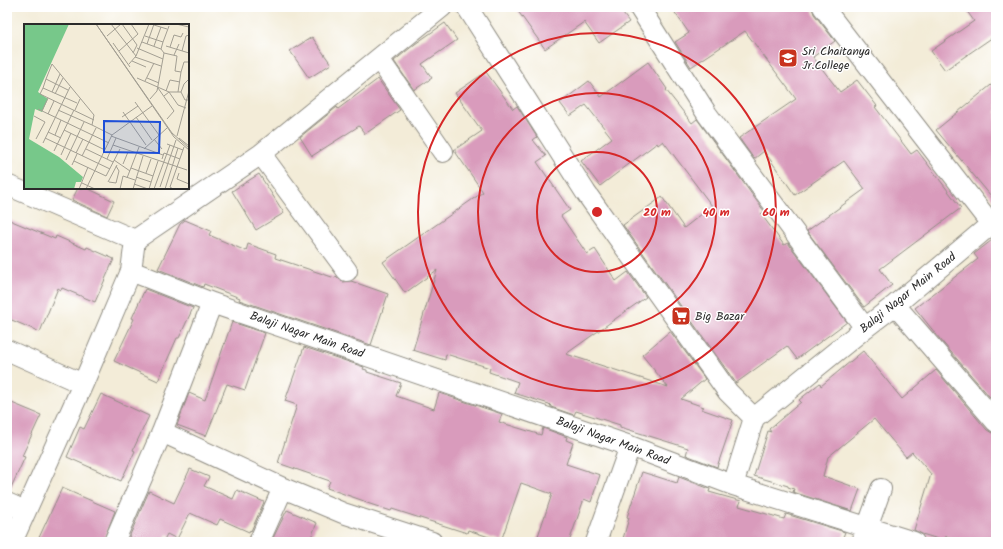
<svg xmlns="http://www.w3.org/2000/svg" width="1003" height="549" font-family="Kalam,sans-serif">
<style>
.building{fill:#d99bbc}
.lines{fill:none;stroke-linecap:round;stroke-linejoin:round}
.street-casing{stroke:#8f8c82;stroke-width:22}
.street{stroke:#fff;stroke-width:20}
.ring{fill:none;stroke:#d62828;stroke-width:2}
.labels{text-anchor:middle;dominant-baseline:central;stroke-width:3;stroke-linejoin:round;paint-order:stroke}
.poi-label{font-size:12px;fill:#2b2b2b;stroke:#fff;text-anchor:start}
.street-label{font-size:12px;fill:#2b2b2b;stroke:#fff}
.inset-road{fill:none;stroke:#a39f93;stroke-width:1}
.view{fill:#1d4ed8;fill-opacity:0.15;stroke:#1d4ed8;stroke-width:2}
.inset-edge{fill:none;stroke:#2b2b2b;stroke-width:2}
.centre{fill:#d62828;stroke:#fff;stroke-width:2}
.ring-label{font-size:12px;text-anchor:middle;font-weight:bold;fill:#d62828;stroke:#fff;stroke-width:3;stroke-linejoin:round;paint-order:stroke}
</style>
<rect width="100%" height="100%" fill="#fff"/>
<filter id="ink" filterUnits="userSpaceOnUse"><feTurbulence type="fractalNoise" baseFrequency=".025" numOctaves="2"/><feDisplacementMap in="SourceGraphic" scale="8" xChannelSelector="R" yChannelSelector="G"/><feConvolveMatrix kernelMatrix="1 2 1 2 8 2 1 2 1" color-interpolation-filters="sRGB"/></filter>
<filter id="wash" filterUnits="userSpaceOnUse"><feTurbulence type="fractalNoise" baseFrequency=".012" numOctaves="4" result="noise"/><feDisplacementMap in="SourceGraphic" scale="16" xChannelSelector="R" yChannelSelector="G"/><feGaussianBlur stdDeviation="0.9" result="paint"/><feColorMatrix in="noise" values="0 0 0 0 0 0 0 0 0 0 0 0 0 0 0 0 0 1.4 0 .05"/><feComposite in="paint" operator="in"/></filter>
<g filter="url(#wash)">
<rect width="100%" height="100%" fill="#f3ecd8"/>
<g id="blocks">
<path class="building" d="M515 7H618L629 22 599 43 584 22 545 49Z
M671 7H812L814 14 835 41 813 57 840 92 857 80 877 106 875 107 911 154 917 150 961 208 880 269 892 285 864 307 807 231 865 189 844 161 795 195 764 151 754 159 739 138 796 99 745 31 691 67 675 42 689 33Z
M964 7H996V35L945 70 931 51 974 21Z
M445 23 457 40 422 64 432 78 414 90 394 61 415 44Z
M312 37 331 64 309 78 290 51Z
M648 62 667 89 666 90 692 123 697 119 764 211 761 214 784 245 788 243 847 322 797 359 787 346 736 383 623 225 662 197 684 228 712 206 663 141 658 145 657 143 600 186 581 161 612 138 586 105 570 116 560 103 589 81 601 97Z
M486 72 513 109 517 106 537 137 533 140 546 156 537 162 570 210 561 216 587 254 595 249 616 281 628 272 646 297 566 354 668 387 642 355 670 331 705 379 681 399 704 407 701 409 733 420 717 467 686 455 688 448 620 427V425L576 411 574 415 551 407V406L549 404 514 393 518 382 489 372 490 368 446 354 445 360 413 350 437 270 405 293 383 262 483 192 454 150 482 131 455 93Z
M378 79 400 110 365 134 359 126 312 156 300 137 337 107 338 109Z
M996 81V202L936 130Z
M259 174 284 213 256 230 232 191Z
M78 188H87L114 201 107 216 72 200Z
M7 219 55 239 56 236 86 249 87 247 114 259 95 302 62 288 61 290 58 288 40 332 7 318Z
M185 220 211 231 209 235 246 251 248 244 276 254 275 258 335 278 336 276 337 277 343 282 351 281 388 294 371 345 239 300 240 298 204 284 203 287 158 269 180 224Z
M996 237V404L944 344 915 308 978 259 974 254Z
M145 289 193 308 179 338H177L158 381 114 361 134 319 132 318Z
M232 322 265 333 245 390 227 384 206 436 177 425 189 393 205 400Z
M304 347 364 367 363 369 367 370V372L401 383 396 396 434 409 439 393 502 414 499 422 541 435 543 428 567 437 566 440 573 443 566 464 600 475 591 502 584 499 569 542H536L552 494 521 483 501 541 468 530 467 533 392 509 391 511 364 502V501L327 488 330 481 278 463 297 405 285 401Z
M863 351 902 399 936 370 987 430 992 433H996V542H965L946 536 945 541 922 534 914 530 931 474 912 452 906 457 874 419 828 457 823 476 860 489 852 511 793 492 794 489 788 487V486L754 476 768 431 771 432 769 429 801 402 799 400 820 383 821 386Z
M101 394 149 416 133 450 135 451 121 481 67 457 80 427 84 429Z
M7 401 41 415 22 456 25 457 9 492H7Z
M190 469 209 477 204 486 233 499 237 490 264 502 251 531 250 530 249 532 220 519 217 525 190 513 177 539 167 534 163 542H127L149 491 174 503Z
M642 472 677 483 679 477 710 489 709 492 741 501 739 506 784 519 786 514 845 532 841 542H622L629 518 627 517Z
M62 488 115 511 103 542H37Z
M287 510 317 523 309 542H276L272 540Z"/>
</g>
</g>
<g filter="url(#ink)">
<use href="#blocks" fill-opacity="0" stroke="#8f8c82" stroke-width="1"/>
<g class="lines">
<g class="street-casing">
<path id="street" d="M467 7 586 193 728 392 754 418
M639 7 707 114 865 328
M823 7 991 224
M379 59 443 152
M261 154 347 271
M7 185 135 240
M131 271 212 303 630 446 733 485 914 542
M895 305 996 422
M7 350 83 384
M162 432 283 488 343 513 432 542
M733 485 754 418 865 328 895 305 996 220
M7 503 25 511
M12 542 83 384 131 271 135 240 261 154 442 7
M114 542 162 432 212 303
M259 542 283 488
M596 542 630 446
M862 542 881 489"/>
</g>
<use href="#street" class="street"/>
</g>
</g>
<g class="ring">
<circle cx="597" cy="212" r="60"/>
<circle cx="597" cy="212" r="119"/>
<circle cx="597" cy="212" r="179"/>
</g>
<defs>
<g id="university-square" transform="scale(1)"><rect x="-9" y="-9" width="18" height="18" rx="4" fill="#c8321e" stroke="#fff"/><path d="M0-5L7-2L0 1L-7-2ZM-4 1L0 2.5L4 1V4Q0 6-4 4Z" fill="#fff"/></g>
<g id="supermarket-square" transform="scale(1)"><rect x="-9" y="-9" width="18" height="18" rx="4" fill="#c8321e" stroke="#fff"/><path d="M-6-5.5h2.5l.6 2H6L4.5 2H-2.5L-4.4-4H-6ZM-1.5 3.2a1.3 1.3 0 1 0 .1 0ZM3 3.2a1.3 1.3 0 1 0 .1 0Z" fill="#fff"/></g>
</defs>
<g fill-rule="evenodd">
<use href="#university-square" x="788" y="58"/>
<use href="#supermarket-square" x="681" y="316"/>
</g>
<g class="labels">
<g class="poi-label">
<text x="802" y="51">Sri Chaitanya<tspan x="802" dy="14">Jr.College</tspan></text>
<text x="695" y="316">Big Bazar</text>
</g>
<g class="street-label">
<text transform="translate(908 293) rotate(-39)">Balaji Nagar Main Road</text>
<text transform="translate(307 335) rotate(19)">Balaji Nagar Main Road</text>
<text transform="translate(613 441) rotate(20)">Balaji Nagar Main Road</text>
</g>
</g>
<g transform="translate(24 24)">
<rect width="165" height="165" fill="#f3ecd8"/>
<path d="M0 0H45L14 68 24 75 18 88 11 85 5 115 35 133 59 153 57 158H52L50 165H0Z" fill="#77c88a"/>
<path class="inset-road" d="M72 0 150 113 165 126M72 0 148 109 165 124M87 0 112 32M98 0 113 21 109 29M152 0 165 3M130 1 143 5M83 12 97 0M121 12 139 18 145 2M118 18 137 25 139 18M89 19 106 43M123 20 130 0M130 22 137 3M142 22 165 29M146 23 150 11 157 13 159 9M113 24 139 35M137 25 140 29 153 32 151 47 157 48 160 38H165M95 27 114 10 107 0M158 27 162 12 165 11M150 31 155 20M111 33 137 42M108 37 122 43M105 40 112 32 125 0M113 54 145 68 154 81 162 84M123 54 135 59M22 55 28 40 70 91 68 101 88 111M121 57 130 39M19 64 22 55 44 66M134 64 150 87 143 95M142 67 146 56 156 58M28 68 36 50M154 68 157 48M157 68 160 60 165 55M31 70 39 54M140 72 145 68H157L161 76H164M126 75 133 67 140 29M111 78 135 111M53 79 19 64 16 70 70 96M14 85 85 119M34 86 68 101M51 86 56 75M18 87 24 74M99 88 122 121M24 90 30 77M10 92 21 98 12 115M98 93 114 82M112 93 128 116M40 106 81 126M24 108 37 114M31 111 37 96M87 112 139 131M153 112 165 67M21 114 86 145M155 114 165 122M130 115 138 125M19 119 46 63M143 120 159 126M89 121 163 146M62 125 89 138M120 125 143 104M30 127 50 86M52 129 59 115M37 131 47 109M58 132 72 104M83 135 92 114M138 135 140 129 156 135M42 136 60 98M90 136 106 147M50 137 82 152 96 125M99 140 104 128M48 141 53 130M107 144 129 152 134 137M122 149 127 135M155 149 153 155 165 160M112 153 127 158M103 154 115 123M84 158 93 141M85 158 92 159 95 147 92 142M58 159 71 165M110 160 124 165M136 163 152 116M55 165 64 143M62 165 88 111 128 82M96 165 99 152 111 156M109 165 119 132M125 165 129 152M130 165 146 121M141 165 154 124M149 165 146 163 160 123"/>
<path class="view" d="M80 97 136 98 135 129 80 128Z"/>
<rect width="165" height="165" class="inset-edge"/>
</g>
<circle cx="597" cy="212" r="6" class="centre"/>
<g class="ring-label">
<text x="657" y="216">20 m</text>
<text x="716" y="216">40 m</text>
<text x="776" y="216">60 m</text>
</g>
<rect width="1003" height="549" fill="none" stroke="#fff" stroke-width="24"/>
</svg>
